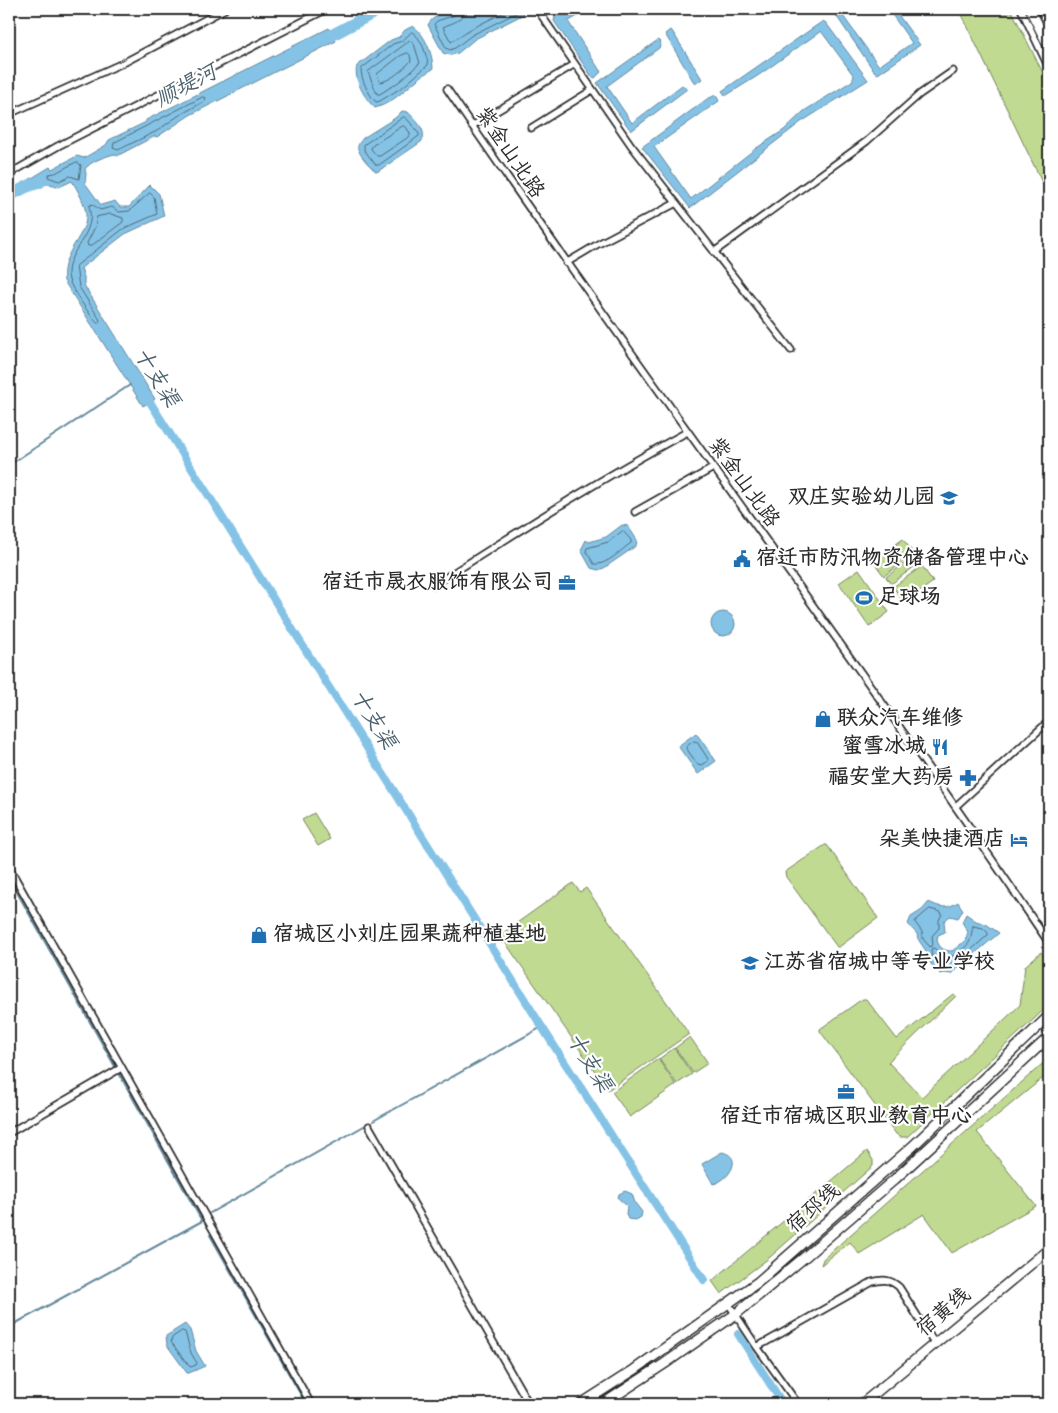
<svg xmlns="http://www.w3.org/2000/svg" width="1058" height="1413" font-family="'Indie Flower','LXGW WenKai TC',sans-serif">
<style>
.green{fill:#c0da91;stroke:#76825e}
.water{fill:#85c3e6;stroke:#61869b}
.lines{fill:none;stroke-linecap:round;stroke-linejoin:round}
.shore{stroke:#4f6876;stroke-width:1}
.stream{stroke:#61869b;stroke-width:2}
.canal{stroke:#85c3e6;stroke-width:8}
.river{stroke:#85c3e6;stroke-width:12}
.minor-casing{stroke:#2b2b2b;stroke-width:9}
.secondary-casing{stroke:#2b2b2b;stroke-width:12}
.primary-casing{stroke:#2b2b2b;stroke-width:12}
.minor{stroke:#fff;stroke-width:5.5}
.secondary{stroke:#fff;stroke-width:9}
.primary{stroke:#fff;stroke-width:9}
.labels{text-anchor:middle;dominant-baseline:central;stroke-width:4.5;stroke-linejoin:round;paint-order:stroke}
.street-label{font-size:21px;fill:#2b2b2b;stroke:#fff}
.poi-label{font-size:21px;font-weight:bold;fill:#2b2b2b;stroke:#fff;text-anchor:end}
.water-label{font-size:22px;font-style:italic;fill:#4a606c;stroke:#fff}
</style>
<rect width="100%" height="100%" fill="#fff"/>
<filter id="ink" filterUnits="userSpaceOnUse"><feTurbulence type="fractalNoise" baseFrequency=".02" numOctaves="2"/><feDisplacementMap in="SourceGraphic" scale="10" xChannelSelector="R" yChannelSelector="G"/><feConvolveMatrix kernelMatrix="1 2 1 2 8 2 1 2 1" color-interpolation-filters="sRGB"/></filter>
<g filter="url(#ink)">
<path class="green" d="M959 9H1011L1049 85V197Z
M903 539 914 554 884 576 873 561Z
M913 557 918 564 891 584 886 577Z
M922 566 933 582 904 603 893 587Z
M859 569 889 612 869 627 839 583Z
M314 813 330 839 318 846 302 820Z
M825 845H827L878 918 839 947H837L786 877 785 872Z
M573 883 580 892 586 888 689 1034 608 1090 500 935Z
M1041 952 1049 963V1005L907 1137H900L896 1134 820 1031V1029L858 1002 863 999H866L897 1039 953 994 956 996 888 1062 922 1097 1020 1005 1025 966Z
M690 1037 708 1063 693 1073 675 1048Z
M674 1048 692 1074 677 1084 659 1059Z
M1049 1058V1073L977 1132 1036 1206 952 1253 924 1214 859 1254 850 1242 821 1265 823 1259Z
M658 1059 676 1085 630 1117 612 1092Z
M867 1151 873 1160V1166L769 1258 721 1294 712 1281Z"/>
<path class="water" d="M457 9H520L524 14 475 39 458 53 450 55 443 53 428 25C433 14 447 14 457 9Z
M570 9H590L569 21V23L601 72 595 78 592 77 554 21 555 17Z
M838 9 879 66 912 43 888 9H894L920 45 878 74 874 71 835 14V12Z
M823 21 826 23 868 80 801 122 690 208 642 147 707 99 716 95 719 101 654 147 691 199 755 149 784 130 804 111 852 81 854 76 821 31 759 75 727 95H725L722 91Z
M413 26C425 34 433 54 433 69 413 79 398 102 375 108 365 99 353 79 357 66L391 40 399 37 405 30Z
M329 28 336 41 190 115 157 137 155 136 117 156 114 154C104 157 91 161 85 169L86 174 85 183 101 205 115 201 120 207H129L150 185 159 194 164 216 125 234 81 268 84 277V285L155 399 143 406 64 281C60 252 88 235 86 214 85 203 78 191 72 181L59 187C46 181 39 185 27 191L22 184 50 167 52 169 77 156 84 158 106 145 109 140 146 122V120Z
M670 30 672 31 702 79 695 84 665 34Z
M658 40 661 43 659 48 607 86 632 123 682 85 687 89 631 131 597 83Z
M402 111 408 112C415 120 429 131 421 142L377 172C371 168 360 156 358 149 357 145 360 142 363 138L395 118Z
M622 525 628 526 637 540 636 546 604 568 598 570 591 568 581 550 586 540 589 542 606 537Z
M711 624a12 12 0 1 1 24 0a12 12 0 1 1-24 0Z
M696 733 716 761 698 774 678 746Z
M929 902C940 908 948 909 958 902L963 910 958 918 950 916 944 921 945 932 938 935 937 940C939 948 944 951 952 951L965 941 968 932 962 922 966 914 976 921 986 924 999 933 951 974 945 973 940 974 930 963 926 951 918 939 917 934 908 924 911 917 922 910Z
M722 1152C745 1157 728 1181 713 1184L702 1164Z
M625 1191 632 1194 635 1203 642 1212 641 1217 636 1220 628 1219 626 1214 627 1206 618 1198 619 1194Z
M185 1324 190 1330 196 1351 205 1366 189 1373H187L167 1345 166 1336Z"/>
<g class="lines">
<path class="shore" d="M458 9 455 15 437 21 434 24 446 48 450 50 455 48 472 35 516 13V9
M464 9C463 22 453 22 443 27L451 42 469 30 510 9
M412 32C421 37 427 55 428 65L404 86 380 101 376 102C368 94 361 79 361 69L393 44 402 41Z
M410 41 414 44 420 63 400 81 380 94H377L368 72Z
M408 53 410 55 411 61C403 69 391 81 380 82L377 74 400 56Z
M203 97 206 98 205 101 178 116 157 131 118 150 113 148 114 143Z
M404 117 408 120 419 134V136L379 165H376L364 150V145Z
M403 126 406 127 410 133V136L380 156H377L371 149 372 146Z
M77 162 81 165 79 179 70 176 59 181 48 177 49 174 55 173Z
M150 193 154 197 157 214 123 229 76 266 79 287 100 320 99 323H97C90 315 72 290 69 280 63 258 87 241 90 221 91 216 90 211 89 206L92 204 100 210 112 207 119 212 129 211Z
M111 214 123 218V222L91 246H88L87 243 95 227 97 217Z
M623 531 631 540V543C621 550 606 566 594 564L586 551 587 548 608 542Z
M694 741 697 742 708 759V761L701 766 698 765 686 748 687 746Z
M930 909 941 912 942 914 939 920V928L932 936 933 945 930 947 923 939 922 932 915 922Z
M973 926 983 928 988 933V935L951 968H941L932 957 931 949 934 948 942 955 954 956C971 942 969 947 973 926Z
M182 1331 185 1332 191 1353 197 1363 196 1365 191 1367 189 1366 171 1342 172 1338Z"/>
<path class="stream" d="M9 465 130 385
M9 878 202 1221 9 1327
M373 1121 542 1027
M210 1213 364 1126
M210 1235 306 1404"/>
<path class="canal" d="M145 394 542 1027 704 1280
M738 1334 783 1404"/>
<path class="river" d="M317 43 381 9
M9 196 26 187 40 182"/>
<g class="minor-casing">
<path id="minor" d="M537 9 631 145 791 350
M1021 9 1049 68
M447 89C643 377 854 654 1049 943
M9 114 125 62 225 9
M472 126 575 64
M531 128 592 90
M9 174 58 146 327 9
M714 252 867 141 920 94 953 71
M566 263 598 244 676 203
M635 512 713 468
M434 585C517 532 600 479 687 432
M956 806 1049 721
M9 867 311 1404
M369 1126 529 1404
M9 1133 121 1068
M728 1303 757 1347 798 1404
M757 1347 872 1282C883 1279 890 1279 899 1287L935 1344"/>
</g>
<g class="secondary-casing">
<path id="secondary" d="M862 1404 1049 1249"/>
</g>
<g class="primary-casing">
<path id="primary" d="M1030 9 1049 47
M1047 9 1049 13
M581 1404 634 1370 758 1282 913 1146 1049 1016
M603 1404 664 1364 736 1314 806 1256 895 1179 1049 1037"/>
</g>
<use href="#minor" class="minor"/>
<use href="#secondary" class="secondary"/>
<use href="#primary" class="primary"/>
</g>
</g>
<defs>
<g id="school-bare" transform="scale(1.35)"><path d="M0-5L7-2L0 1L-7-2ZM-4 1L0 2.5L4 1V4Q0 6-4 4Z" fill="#1f6fb2" stroke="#fff" stroke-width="2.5" paint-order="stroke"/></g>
<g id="civic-bare" transform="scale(1.35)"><path d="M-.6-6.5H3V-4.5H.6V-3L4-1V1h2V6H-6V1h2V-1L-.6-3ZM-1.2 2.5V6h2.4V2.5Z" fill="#1f6fb2" stroke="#fff" stroke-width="2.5" paint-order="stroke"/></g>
<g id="office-bare" transform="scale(1.35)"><path d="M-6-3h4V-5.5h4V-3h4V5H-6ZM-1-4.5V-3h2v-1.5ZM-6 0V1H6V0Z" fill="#1f6fb2" stroke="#fff" stroke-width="2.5" paint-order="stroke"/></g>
<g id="stadium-bare" transform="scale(1.35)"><path d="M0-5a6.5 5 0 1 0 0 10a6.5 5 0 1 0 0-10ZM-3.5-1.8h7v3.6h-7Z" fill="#1f6fb2" stroke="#fff" stroke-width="2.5" paint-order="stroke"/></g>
<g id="shop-bare" transform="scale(1.35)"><path d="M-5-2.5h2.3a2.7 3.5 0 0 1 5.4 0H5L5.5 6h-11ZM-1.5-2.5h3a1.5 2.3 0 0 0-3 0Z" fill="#1f6fb2" stroke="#fff" stroke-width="2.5" paint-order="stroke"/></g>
<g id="restaurant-bare" transform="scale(1.35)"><path d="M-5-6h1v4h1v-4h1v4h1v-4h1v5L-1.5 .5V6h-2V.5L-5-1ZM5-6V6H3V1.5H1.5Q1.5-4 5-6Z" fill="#1f6fb2" stroke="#fff" stroke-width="2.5" paint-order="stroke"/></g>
<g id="pharmacy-bare" transform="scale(1.35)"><path d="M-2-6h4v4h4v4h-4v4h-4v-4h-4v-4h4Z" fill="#1f6fb2" stroke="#fff" stroke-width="2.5" paint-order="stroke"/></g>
<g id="hotel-bare" transform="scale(1.35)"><path d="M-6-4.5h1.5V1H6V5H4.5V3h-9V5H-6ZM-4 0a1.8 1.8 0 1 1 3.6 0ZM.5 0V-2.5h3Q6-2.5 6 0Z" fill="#1f6fb2" stroke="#fff" stroke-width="2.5" paint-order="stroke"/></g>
</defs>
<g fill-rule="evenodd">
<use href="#school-bare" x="949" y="498"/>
<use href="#civic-bare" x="742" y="559"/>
<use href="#office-bare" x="567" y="583"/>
<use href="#stadium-bare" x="864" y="598"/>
<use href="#shop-bare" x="823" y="719"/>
<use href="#restaurant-bare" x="940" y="747"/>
<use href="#pharmacy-bare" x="968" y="778"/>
<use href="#hotel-bare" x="1019" y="840"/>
<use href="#shop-bare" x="259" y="935"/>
<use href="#school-bare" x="750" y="963"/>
<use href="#office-bare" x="846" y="1092"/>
</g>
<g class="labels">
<g class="street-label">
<text transform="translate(509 153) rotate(56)">紫金山北路</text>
<text transform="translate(743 483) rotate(54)">紫金山北路</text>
<text transform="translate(814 1209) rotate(-41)">宿邳线</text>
<text transform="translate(944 1313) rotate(-40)">宿黄线</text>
</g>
<g class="poi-label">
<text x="935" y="498">双庄实验幼儿园</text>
<text x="756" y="559" text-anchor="start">宿迁市防汛物资储备管理中心</text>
<text x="553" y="583">宿迁市晟衣服饰有限公司</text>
<text x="878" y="598" text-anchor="start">足球场</text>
<text x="837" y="719" text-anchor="start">联众汽车维修</text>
<text x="926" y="747">蜜雪冰城</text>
<text x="954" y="778">福安堂大药房</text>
<text x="1005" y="840">朵美快捷酒店</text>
<text x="273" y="935" text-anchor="start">宿城区小刘庄园果蔬种植基地</text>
<text x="764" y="963" text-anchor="start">江苏省宿城中等专业学校</text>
<text x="846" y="1117" text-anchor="middle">宿迁市宿城区职业教育中心</text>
</g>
<g class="water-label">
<text transform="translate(187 87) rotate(-28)">顺堤河</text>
<text transform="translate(155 378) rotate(58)">十支渠</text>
<text transform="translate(372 720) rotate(58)">十支渠</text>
<text transform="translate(588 1063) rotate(58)">十支渠</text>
</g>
</g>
<rect width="1058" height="1413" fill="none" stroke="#fff" stroke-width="30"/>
<rect x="15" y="15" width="1028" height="1383" fill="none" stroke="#2b2b2b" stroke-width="2" filter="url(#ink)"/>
</svg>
